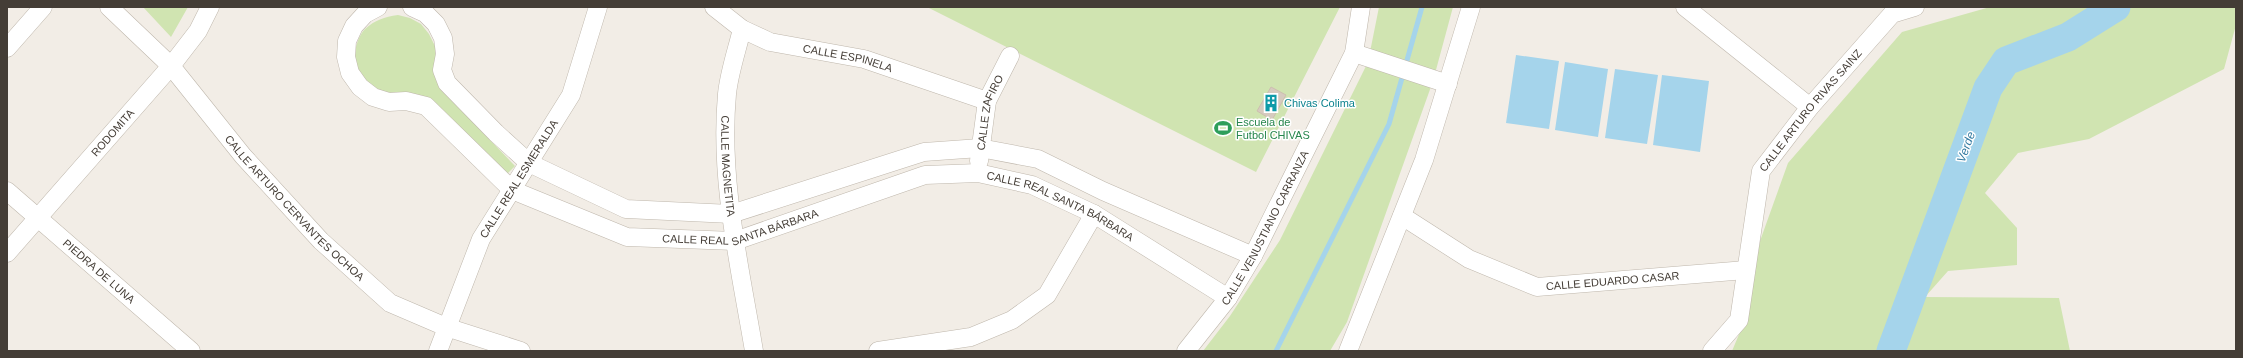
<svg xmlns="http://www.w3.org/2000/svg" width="2243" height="358" font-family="Arial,sans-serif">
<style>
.green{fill:#d0e4b1}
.water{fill:#a5d4eb}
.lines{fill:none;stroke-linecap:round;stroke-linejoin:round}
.stream{stroke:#a5d4eb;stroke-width:5}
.river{stroke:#a5d4eb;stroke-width:29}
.building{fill:#d6cbbf;stroke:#cdbfb0}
.minor-casing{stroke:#bfb7ac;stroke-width:19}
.minor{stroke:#fff;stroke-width:18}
.labels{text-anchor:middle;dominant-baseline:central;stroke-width:3;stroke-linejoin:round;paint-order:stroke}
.street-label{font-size:11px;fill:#443d36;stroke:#fff}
.culture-label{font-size:11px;fill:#0d838f;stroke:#fff;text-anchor:start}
.leisure-label{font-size:11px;fill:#27864d;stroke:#fff;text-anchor:start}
.water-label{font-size:12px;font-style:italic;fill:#347ba1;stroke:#fff}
</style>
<rect width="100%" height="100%" fill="#f2ede6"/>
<path class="green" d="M143 7H188L171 37Z
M927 7H1340L1256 172Z
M1379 7H1453L1433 81 1347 322 1330 351H1203L1230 316 1280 240 1368 62Z
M1990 7H2236V25L2224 69 2089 139 2018 153 1985 193 2017 228V265L1948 271 1925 297 2059 298 2070 351H1732L1748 313 1760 241 1788 163 1902 32Z
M398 15 410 18 421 24 429 34 435 46 436 58 433 71 443 91 515 166 505 176C482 152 459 125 433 103 429 99 421 100 416 99 389 96 361 90 355 60 354 50 358 36 365 29 375 20 384 17 398 15Z"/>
<path class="water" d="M1516 55 1559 61 1549 129 1506 123Z
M1565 62 1608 69 1598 137 1555 130Z
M1615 69 1658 75 1647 144 1605 138Z
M1662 75 1709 81 1700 152 1653 145Z"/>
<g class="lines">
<path class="stream" d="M1276 351 1389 124 1422 7"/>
<path class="river" d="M1891 351 1988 88 2006 61 2068 37 2116 7"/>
</g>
<path class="building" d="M1271 87 1286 95 1272 120 1257 111Z"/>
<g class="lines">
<g class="minor-casing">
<g id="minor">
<path id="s1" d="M109 7 171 66 243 156 321 241 390 303 446 327 521 351"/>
<path id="s2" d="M378 7 365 14 354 26 347 41 346 57 350 73 360 87 373 97 389 102 406 101 426 106 512 190 627 237 735 241 925 175 978 173 1032 185 1094 214 1228 298"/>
<path d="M412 7 425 13 436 24 443 38 445 54 442 70 447 83 496 133 529 163 626 209 731 214 924 152 980 148 1038 159 1103 191 1253 256"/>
<path id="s3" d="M714 7 742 29 770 42 864 59 987 101"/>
<path d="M1685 7 1810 107"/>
<path id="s4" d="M742 29C737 50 729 73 727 94 719 180 740 267 754 351"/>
<path d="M7 48 43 7"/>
<path d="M1354 53 1448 84"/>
<path id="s5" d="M979 161 987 101 1010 56"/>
<path id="s6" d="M7 191 191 351"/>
<path id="s7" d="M1402 216 1469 259 1537 287 1746 270"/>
<path id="s8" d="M7 253 171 66 198 31 210 7"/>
<path id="s9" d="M438 351 481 239 571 95 598 7"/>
<path d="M878 351 971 337 1012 320 1047 295 1094 214"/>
<path id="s10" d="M1186 351 1228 298 1253 256 1354 53 1361 7"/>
<path d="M1348 351 1424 160 1471 7"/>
<path id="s11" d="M1712 351 1739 320 1761 171 1810 107 1892 14 1915 7"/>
</g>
</g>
<use href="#minor" class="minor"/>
</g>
<defs>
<g id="building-bare" transform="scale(1.38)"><path d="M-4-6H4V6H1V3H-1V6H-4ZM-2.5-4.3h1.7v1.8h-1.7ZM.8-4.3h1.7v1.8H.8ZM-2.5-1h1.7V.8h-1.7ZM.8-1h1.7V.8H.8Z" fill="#0f9aa8" stroke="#fff" stroke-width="2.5" paint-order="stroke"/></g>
<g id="stadium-bare" transform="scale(1.38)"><path d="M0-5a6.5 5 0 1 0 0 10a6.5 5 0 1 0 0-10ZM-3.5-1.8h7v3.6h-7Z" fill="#2e9e5b" stroke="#fff" stroke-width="2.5" paint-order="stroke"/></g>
</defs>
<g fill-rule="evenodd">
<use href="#building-bare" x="1271" y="103"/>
<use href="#stadium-bare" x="1223" y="128"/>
</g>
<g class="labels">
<g class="street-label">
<text stroke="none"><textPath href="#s3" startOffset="146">CALLE ESPINELA</textPath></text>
<text stroke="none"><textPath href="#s11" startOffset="270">CALLE ARTURO RIVAS SAINZ</textPath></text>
<text stroke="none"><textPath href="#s5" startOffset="50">CALLE ZAFIRO</textPath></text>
<text stroke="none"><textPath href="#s8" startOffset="160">RODOMITA</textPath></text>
<text stroke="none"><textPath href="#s4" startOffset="139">CALLE MAGNETITA</textPath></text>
<text stroke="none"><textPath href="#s9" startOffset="191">CALLE REAL ESMERALDA</textPath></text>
<text stroke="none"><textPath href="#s1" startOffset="274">CALLE ARTURO CERVANTES OCHOA</textPath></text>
<text stroke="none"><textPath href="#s2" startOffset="864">CALLE REAL SANTA BÁRBARA</textPath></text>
<text stroke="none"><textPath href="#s2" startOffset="528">CALLE REAL SANTA BÁRBARA</textPath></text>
<text stroke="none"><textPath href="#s10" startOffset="147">CALLE VENUSTIANO CARRANZA</textPath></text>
<text stroke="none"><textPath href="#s6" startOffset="122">PIEDRA DE LUNA</textPath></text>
<text stroke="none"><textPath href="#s7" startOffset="229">CALLE EDUARDO CASAR</textPath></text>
</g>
<g class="culture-label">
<text x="1284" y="103">Chivas Colima</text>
</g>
<g class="leisure-label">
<text x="1236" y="122">Escuela de<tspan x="1236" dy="13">Futbol CHIVAS</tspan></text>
</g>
<g class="water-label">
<text transform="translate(1966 147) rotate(-70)">Verde</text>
</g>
</g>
<rect width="2243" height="358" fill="none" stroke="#443d36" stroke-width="16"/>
</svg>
